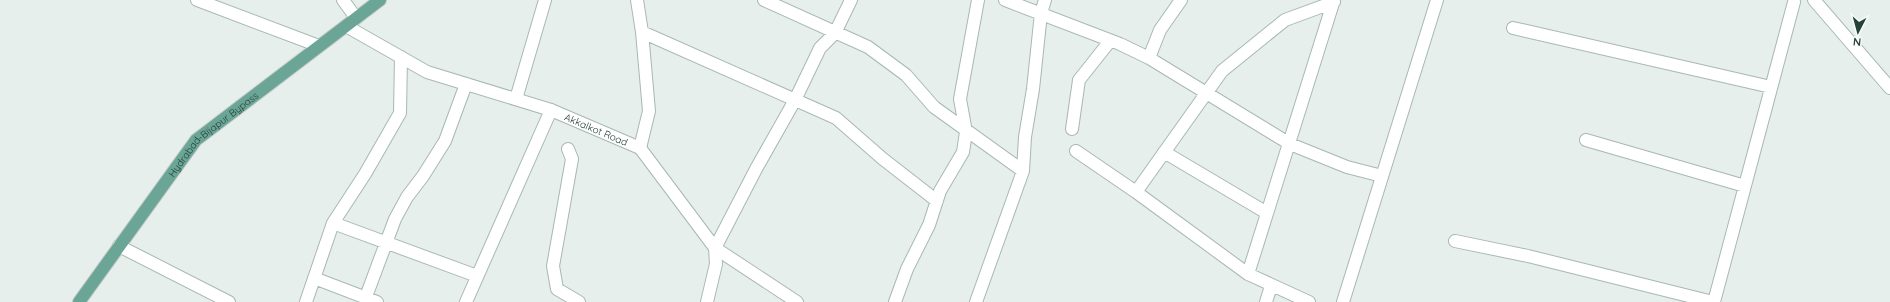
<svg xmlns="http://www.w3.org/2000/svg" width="1890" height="302" font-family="Quicksand,sans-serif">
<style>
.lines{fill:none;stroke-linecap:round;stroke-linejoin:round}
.minor-casing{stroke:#a8b8b2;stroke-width:14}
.tertiary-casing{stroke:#a8b8b2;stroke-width:14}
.primary-casing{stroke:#c2cac8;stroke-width:14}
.minor{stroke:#fff;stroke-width:12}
.tertiary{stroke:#fff;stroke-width:12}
.primary{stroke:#6aa596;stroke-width:12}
.labels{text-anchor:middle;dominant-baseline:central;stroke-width:4;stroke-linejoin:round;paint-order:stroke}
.street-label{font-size:10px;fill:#24423a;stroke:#f7fbf9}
</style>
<rect width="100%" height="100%" fill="#e6efeb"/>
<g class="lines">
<g class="minor-casing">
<path id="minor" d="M197 0 319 46
M343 0 356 18
M637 0 642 32 649 111 640 148
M764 0 868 47 906 75 934 107 1023 171
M1005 0 1120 44 1149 58 1290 144 1347 167 1382 176
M1814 0 1890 88
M1513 28 1771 87
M642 32 836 118 883 159 937 201
M1149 58 1160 30 1181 0
M516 99 545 0
M1072 129 1079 80 1110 41
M1586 140 1745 186
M568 149 572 159 553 266 557 289 579 302
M1076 151 1136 192
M1164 152 1267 213
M333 223 477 276
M1455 241 1528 256 1713 302
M119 246 229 302
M1248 274 1136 192 1222 71 1285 20 1334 2
M314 278 377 302
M306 302 333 223 365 174 400 113 401 57
M364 302 395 219 407 197 423 176 445 141 466 84
M466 302 551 110
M707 302 716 264 715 248 756 169 795 100 820 48 835 33 851 0
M895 302 907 269 929 225 940 191 963 152 966 132 960 99 978 0
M976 302 1023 171 1025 137 1033 89 1041 13 1045 0
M1266 302 1271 286
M1309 302 1248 274 1334 0
M1714 302 1794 2"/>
</g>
<g class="tertiary-casing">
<g id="tertiary">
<path id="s1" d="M346 26 427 72 551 110 640 148 715 248 797 302"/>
<path d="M1343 302 1437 0"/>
</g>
</g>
<g class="primary-casing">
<g id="primary">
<path id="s2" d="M79 302 196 140 380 0"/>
</g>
</g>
<use href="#minor" class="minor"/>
<use href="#tertiary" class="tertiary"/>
<use href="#primary" class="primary"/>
</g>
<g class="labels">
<g class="street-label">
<text stroke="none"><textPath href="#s1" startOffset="272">Akkalkot Road</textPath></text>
<text stroke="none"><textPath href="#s2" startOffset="216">Hydrabad-Bijapur Bypass</textPath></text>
</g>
</g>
<g transform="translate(1858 32) rotate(186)" stroke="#f7fbf9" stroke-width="3" paint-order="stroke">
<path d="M0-3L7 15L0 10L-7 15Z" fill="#24423a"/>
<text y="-6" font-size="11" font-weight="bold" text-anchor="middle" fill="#24423a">N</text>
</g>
</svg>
